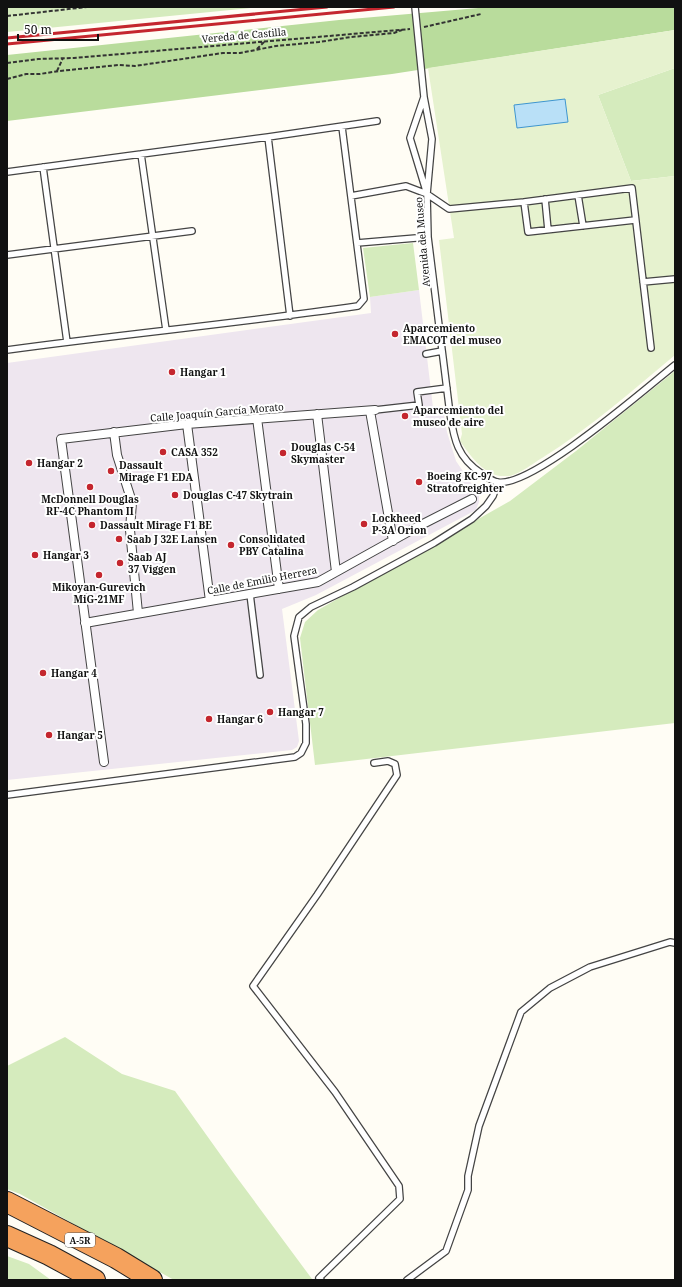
<svg xmlns="http://www.w3.org/2000/svg" width="682" height="1287" font-family="'Noto Serif',serif">
<style>
.industrial{fill:#eee6ef}
.green{fill:#d5ebbd}
.forest{fill:#b9dc9c}
.pitch{fill:#e6f2cf}
.water{fill:#b9e0f7;stroke:#3f96cf}
.lines{fill:none;stroke-linecap:round;stroke-linejoin:round}
.service-casing{stroke:#444;stroke-width:8}
.pedestrian-casing{stroke:#444;stroke-width:10}
.motorway-casing{stroke:#222;stroke-width:22}
.path{stroke:#333;stroke-width:2;stroke-dasharray:4 2;stroke-linecap:butt}
.service{stroke:#fff;stroke-width:5.5}
.pedestrian{stroke:#fff;stroke-width:8}
.motorway{stroke:#f5a25d;stroke-width:20}
.rail{stroke:#c4262e;stroke-width:3}
.poi-dot{fill:#c4262e;stroke:#fff;stroke-width:1.5}
.labels{text-anchor:middle;dominant-baseline:central;stroke-width:4;stroke-linejoin:round;paint-order:stroke}
.shield{fill:#fff;stroke:#585858;stroke-width:1}
.shield-label{font-size:9px;font-weight:bold;fill:#111}
.street-label{font-size:10px;fill:#111;stroke:#fff}
.poi-label{font-size:10px;font-weight:bold;fill:#111;stroke:#fff;text-anchor:start}
</style>
<rect width="100%" height="100%" fill="#fffdf5"/>
<path class="industrial" d="M419 290 434 416 444 415 447 432 456 461 479 495V502L476 510 316 595 282 609 299 741 297 747 292 750 7 780V363L371 313 370 297Z"/>
<path class="green" d="M14 7H261L7 32V8Z
M675 68V176L631 181 598 95Z
M413 243 419 290 370 297 363 248Z
M675 371V723L315 765 300 638 305 622 318 610 510 501 576 451Z
M65 1037 122 1074 175 1091 235 1175 312 1279 174 1280 20 1194 7 1189V1066Z
M7 1256 29 1264 51 1280H7Z"/>
<path class="forest" d="M490 7H675V30L392 74 7 121V55L339 20Z"/>
<path class="pitch" d="M675 30V68L598 95 631 181 675 176V355C632 391 590 428 542 458 532 464 521 473 510 476 507 476 503 476 500 476 482 473 470 455 460 441L462 434 439 240 454 238 428 68Z"/>
<path class="water" d="M565 99 568 122 517 128 514 105Z"/>
<g class="lines">
<g class="service-casing">
<path id="service" d="M415 7 424 97 410 138 427 194 428 237 450 414C454 440 458 458 481 473 486 476 492 481 497 482 531 489 646 388 675 365
M424 97 432 139 427 194 449 209 524 202 632 188 651 348
M268 137 290 316
M141 154 166 330
M43 167 67 342
M7 172 268 137 377 121
M578 195 583 226
M351 196 406 186 427 194
M545 199 548 230
M524 202 528 232 635 220
M357 243 428 237
M7 255 192 231
M643 282 675 279
M7 350C124 334 241 323 358 306L364 299 342 127
M426 354 442 351
M375 410 419 405 417 392 447 388
M250 594 260 675
M7 795 295 757 301 753 306 743V724L294 636 299 617 311 607 353 587 434 543 472 519 486 506 493 496 498 482
M321 1280 319 1278 400 1199 399 1186 335 1092 253 986 317 895 397 775 395 764 388 761 374 763
M407 1280 446 1251 468 1190V1176L479 1126 521 1012 550 988 590 967 670 942 675 943"/>
</g>
<g class="pedestrian-casing">
<path id="pedestrian" d="M370 411 393 541
M317 414 336 572
M257 418 279 589
M187 424 210 601
M114 432 117 455 132 502 130 530 138 613
M85 623 318 582 417 527 472 499
M104 762 61 439 187 424 375 410"/>
</g>
<g class="motorway-casing">
<path id="motorway" d="M7 1202 116 1258 152 1280
M7 1236 49 1255 95 1280"/>
</g>
<path class="path" d="M7 16 87 7
M424 27 481 14
M257 49 264 42
M7 63 38 59 74 58 410 29
M57 71 63 58
M7 79 26 74H40L59 71 119 65 135 66 223 53H240L276 46 319 42 351 37 394 33 402 30"/>
<use href="#service" class="service"/>
<use href="#pedestrian" class="pedestrian"/>
<use href="#motorway" class="motorway"/>
<path class="rail" d="M7 38 327 7
M7 44 394 7"/>
</g>
<g class="poi-dot">
<circle cx="395" cy="334" r="4"/>
<circle cx="172" cy="372" r="4"/>
<circle cx="405" cy="416" r="4"/>
<circle cx="163" cy="452" r="4"/>
<circle cx="283" cy="453" r="4"/>
<circle cx="29" cy="463" r="4"/>
<circle cx="111" cy="471" r="4"/>
<circle cx="419" cy="482" r="4"/>
<circle cx="90" cy="487" r="4"/>
<circle cx="175" cy="495" r="4"/>
<circle cx="364" cy="524" r="4"/>
<circle cx="92" cy="525" r="4"/>
<circle cx="119" cy="539" r="4"/>
<circle cx="231" cy="545" r="4"/>
<circle cx="35" cy="555" r="4"/>
<circle cx="120" cy="563" r="4"/>
<circle cx="99" cy="575" r="4"/>
<circle cx="43" cy="673" r="4"/>
<circle cx="270" cy="712" r="4"/>
<circle cx="209" cy="719" r="4"/>
<circle cx="49" cy="735" r="4"/>
</g>
<g class="labels">
<rect class="shield" x="65" y="1233" width="30" height="14" rx="3"/>
<g class="shield-label">
<text x="80" y="1240">A-5R</text>
</g>
<g class="street-label">
<text transform="translate(244 35) rotate(-5)">Vereda de Castilla</text>
<text transform="translate(422 242) rotate(-95)">Avenida del Museo</text>
<text transform="translate(217 412) rotate(-5)">Calle Joaquín García Morato</text>
<text transform="translate(262 580) rotate(-11)">Calle de Emilio Herrera</text>
</g>
<g class="poi-label">
<text x="403" y="328">Aparcemiento<tspan x="403" dy="12">EMACOT del museo</tspan></text>
<text x="180" y="372">Hangar 1</text>
<text x="413" y="410">Aparcemiento del<tspan x="413" dy="12">museo de aire</tspan></text>
<text x="291" y="447">Douglas C-54<tspan x="291" dy="12">Skymaster</tspan></text>
<text x="171" y="452">CASA 352</text>
<text x="37" y="463">Hangar 2</text>
<text x="119" y="465">Dassault<tspan x="119" dy="12">Mirage F1 EDA</tspan></text>
<text x="427" y="476">Boeing KC-97<tspan x="427" dy="12">Stratofreighter</tspan></text>
<text x="183" y="495">Douglas C-47 Skytrain</text>
<text x="90" y="499" text-anchor="middle">McDonnell Douglas<tspan x="90" dy="12">RF-4C Phantom II</tspan></text>
<text x="372" y="518">Lockheed<tspan x="372" dy="12">P-3A Orion</tspan></text>
<text x="100" y="525">Dassault Mirage F1 BE</text>
<text x="127" y="539">Saab J 32E Lansen</text>
<text x="239" y="539">Consolidated<tspan x="239" dy="12">PBY Catalina</tspan></text>
<text x="43" y="555">Hangar 3</text>
<text x="128" y="557">Saab AJ<tspan x="128" dy="12">37 Viggen</tspan></text>
<text x="99" y="587" text-anchor="middle">Mikoyan-Gurevich<tspan x="99" dy="12">MiG-21MF</tspan></text>
<text x="51" y="673">Hangar 4</text>
<text x="278" y="712">Hangar 7</text>
<text x="217" y="719">Hangar 6</text>
<text x="57" y="735">Hangar 5</text>
</g>
</g>
<rect width="682" height="1287" fill="none" stroke="#111111" stroke-width="16"/>
<path d="M18 34v6h80v-6" fill="none" stroke="#111111" stroke-width="2"/>
<text x="24" y="34" font-size="12" fill="#111111" stroke="#ffffff" stroke-width="3" paint-order="stroke">50 m</text>
</svg>
